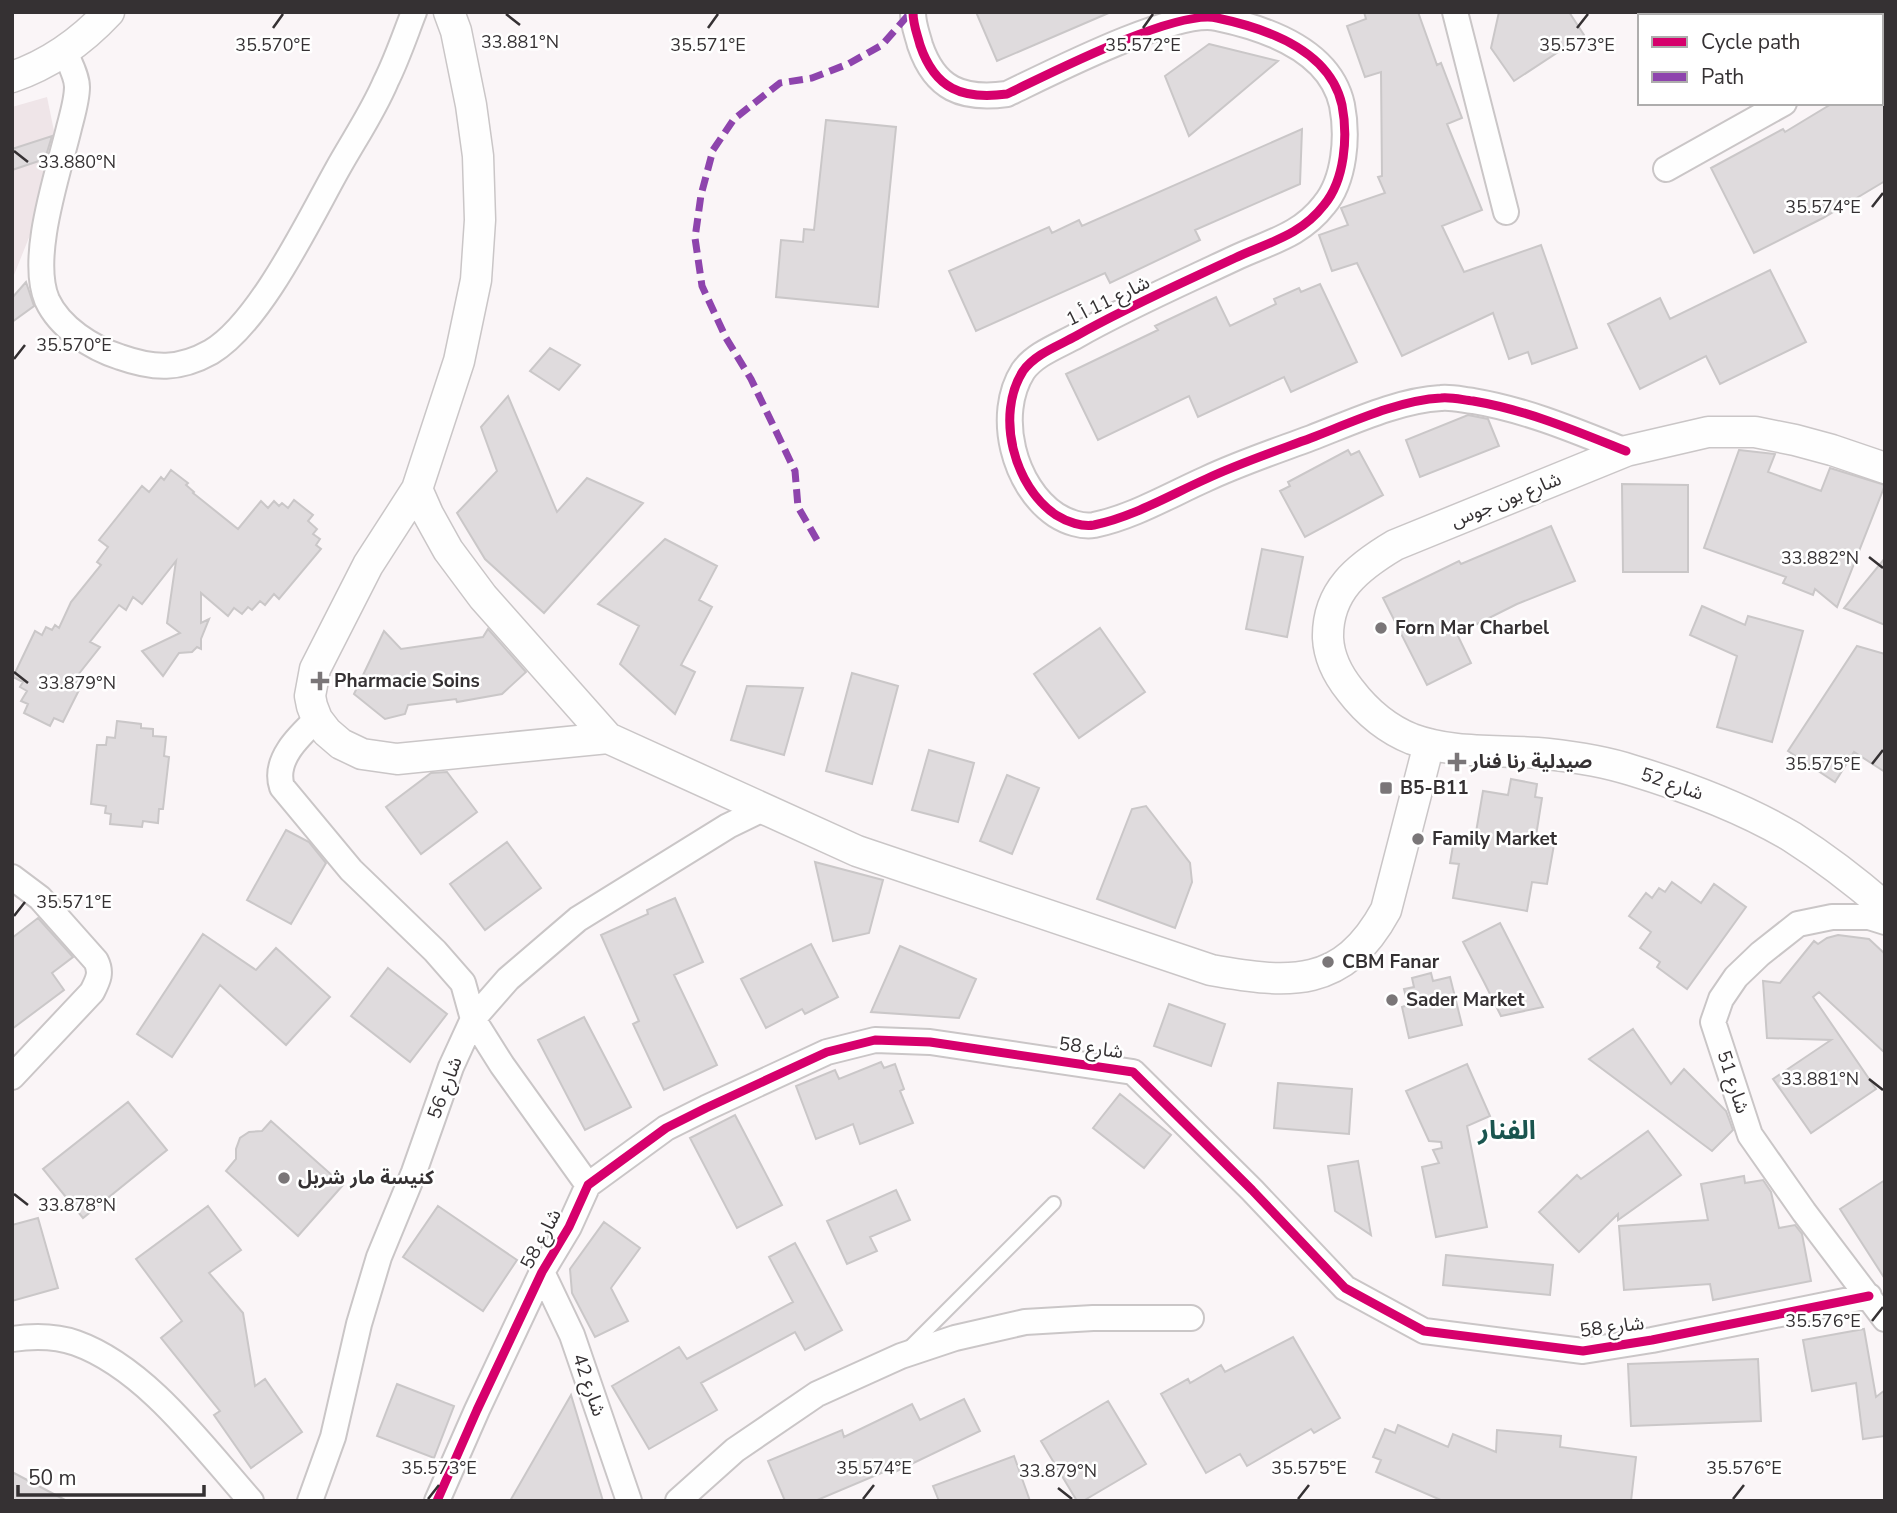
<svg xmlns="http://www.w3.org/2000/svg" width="1897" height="1513" font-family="'Nunito Sans','Noto Sans Arabic',sans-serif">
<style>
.built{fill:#efe5e8}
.building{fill:#dfdbdd;stroke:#cac7c8;stroke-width:2}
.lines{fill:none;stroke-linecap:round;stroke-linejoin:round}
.service-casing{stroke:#cac6c7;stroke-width:16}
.minor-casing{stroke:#cac6c7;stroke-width:28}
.tertiary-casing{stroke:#cac6c7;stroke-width:33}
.service{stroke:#fefefe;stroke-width:12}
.minor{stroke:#fefefe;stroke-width:24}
.tertiary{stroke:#fefefe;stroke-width:30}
.quiet{stroke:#8e44ad;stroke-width:7;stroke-dasharray:14 7;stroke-linecap:butt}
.cycleway-casing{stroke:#fff;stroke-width:13}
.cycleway{stroke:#d6006c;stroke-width:9}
.ticks{fill:none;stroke:#353133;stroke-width:2.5}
.poi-dot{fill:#7a7678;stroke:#fff;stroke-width:2.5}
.labels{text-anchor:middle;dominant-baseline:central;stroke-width:5;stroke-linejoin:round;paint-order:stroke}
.street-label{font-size:19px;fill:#353133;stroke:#fff}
.poi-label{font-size:19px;font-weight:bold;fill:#353133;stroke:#fff;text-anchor:start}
.district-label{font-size:26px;font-weight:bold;fill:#1a554f;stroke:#fff}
.ticks-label{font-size:18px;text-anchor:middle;fill:#353133;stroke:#fff;stroke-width:5;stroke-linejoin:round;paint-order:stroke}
</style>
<rect width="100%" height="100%" fill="#faf5f7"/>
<path class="built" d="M47 97 60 160 12 280V107Z"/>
<path class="building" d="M976 12H1111L997 61Z
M1364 12H1418L1437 65 1441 63 1462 118 1447 124 1482 210 1442 226 1464 272 1541 245 1577 348 1532 364 1528 352 1509 359 1493 313 1402 356 1357 263 1332 271 1319 235 1348 225 1341 208 1385 193 1378 177 1382 176 1381 72 1365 77 1347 26 1366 19Z
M1499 12H1569L1584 35 1514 81 1491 48Z
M1209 44 1278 61 1189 136 1165 76Z
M1833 103H1885V181L1823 218 1754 253 1711 168 1783 129 1785 132Z
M826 120 896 127 878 307 776 297 781 240 803 242 804 229 814 230Z
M1302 129 1300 184 1195 230 1200 240 1110 283 1105 273 976 331 949 271 1049 227 1052 233 1079 220 1082 226Z
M52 136 45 159 12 170V149Z
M1770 270 1806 342 1720 384 1706 356 1640 389 1608 324 1660 298 1670 319Z
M26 282 34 306 12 322V298Z
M1320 284 1357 362 1291 392 1284 377 1198 417 1189 396 1098 440 1066 374 1158 330 1155 326 1216 297 1230 326 1276 304 1274 299 1299 288 1301 292Z
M550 348 580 365 559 390 530 371Z
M508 396 557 512 587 478 643 503 544 613 485 559 457 513 497 471 481 427Z
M1468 415 1488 419 1499 446 1420 477 1406 440Z
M1348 450 1351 455 1359 451 1383 495 1305 537 1280 491 1290 486 1288 482Z
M1739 450 1775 454 1768 472 1821 491 1830 468 1885 485 1837 607 1815 589 1813 595 1783 583 1786 577 1704 548Z
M171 470 188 483 186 485 194 492 193 493 238 529 261 501 268 508 274 501 279 506 282 503 288 508 294 500 313 515 308 521 317 529 313 534 320 539 316 545 321 549 279 599 274 594 265 605 260 601 252 610 248 607 242 614 234 608 228 616 201 593V623L209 619 201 639V649L197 647 192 652 179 653 163 676 142 651 180 633 167 623 176 561 142 604 133 597 126 610 119 605 90 642 100 647 70 685 85 678 63 722 54 718 50 726 24 713 28 704 21 701 27 691 20 687 23 682 13 677 35 631 42 635 46 627 52 630 55 625 59 628 71 602 101 565 97 562 108 547 99 540 142 486 149 492 161 477 164 480Z
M1622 484 1688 485V572H1623Z
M1551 526 1575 581 1517 604 1457 634 1471 663 1427 685 1383 598 1459 561 1461 564Z
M665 539 717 566 699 600 712 607 681 665 695 672 675 714 620 664 639 626 598 604Z
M1262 549 1303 557 1287 637 1246 629Z
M1885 558V625L1844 608Z
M1702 606 1745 625 1748 616 1803 631 1772 742 1717 727 1737 656 1690 635Z
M1100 628 1145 692 1079 738 1034 674Z
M488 629 526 672 502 694 457 702 456 699 408 705 405 714 385 719 354 694 384 631 401 649 483 637Z
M1857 646 1885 654V772L1854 752 1835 782 1788 751Z
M852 673 898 686 872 784 826 771Z
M747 686 803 688 784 755 731 740Z
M117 721 141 724V728L153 729V736L166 737 164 756 169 757 163 809H159L158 823 143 821 142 827 110 824 111 814 105 813 106 806 91 804 97 745H106L107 737 115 738Z
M929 750 974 763 958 822 912 810Z
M447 772 477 812 421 854 386 807 431 773Z
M1007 775 1039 788 1012 854 980 841Z
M1511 779 1537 784 1535 797 1542 798 1536 836 1555 839 1547 884 1532 882 1527 911 1453 898 1459 864 1450 863 1455 834 1475 838 1483 791 1508 795Z
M1146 806 1190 863 1192 882 1175 928 1097 899 1132 809Z
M286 830 309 842 326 863 291 924 247 900Z
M507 842 541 888 485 930 450 884Z
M815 862 883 880 869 933 833 941Z
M1672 882 1701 903 1714 884 1746 907 1687 989 1657 967 1660 962 1640 948 1651 932 1629 916 1646 893 1652 898 1659 888 1665 892Z
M675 898 703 962 674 975 717 1065 664 1090 633 1024 639 1021 601 935 648 914 647 910Z
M38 918 73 957 52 973 64 990 12 1029V938Z
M1500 923 1543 1007 1501 1016 1484 982 1463 942Z
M203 934 256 970 276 948 330 997 286 1045 220 985 172 1057 137 1034Z
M1838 935 1869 939 1885 954V1053L1819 992 1813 997 1876 1089 1811 1133 1773 1079 1831 1040 1767 1038 1763 981 1780 983 1814 941 1818 944 1827 938Z
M811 944 838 997 805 1014 802 1009 766 1028 741 979Z
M900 946 976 979 959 1018 871 1012Z
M388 968 447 1014 410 1062 351 1016Z
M1431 973 1433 981 1450 977 1462 1025 1409 1038 1402 1007 1408 1005 1404 989 1414 987 1412 978Z
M1169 1004 1225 1024 1211 1066 1154 1046Z
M584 1017 631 1107 585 1130 538 1040Z
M1633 1029 1671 1084 1684 1069 1726 1111 1733 1130 1712 1151 1589 1059Z
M881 1062 884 1068 895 1064 904 1089 900 1091 913 1123 860 1144 853 1124 816 1139 796 1086 835 1070 839 1079Z
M1467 1064 1490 1116 1467 1126 1487 1227 1436 1237 1422 1167 1439 1163 1433 1150 1442 1148 1441 1142 1429 1141 1406 1091Z
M1278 1083 1352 1089 1349 1134 1274 1128Z
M1120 1094 1171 1135 1144 1168 1093 1128Z
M128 1102 167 1150 83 1218 43 1169Z
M735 1115 782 1205 737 1228 690 1138Z
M271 1121 343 1185 298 1236 226 1171 236 1159V1149L240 1138 249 1132 262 1131Z
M1648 1131 1681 1175 1618 1220V1214L1579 1252 1539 1212 1577 1175 1581 1179Z
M1358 1161 1371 1235 1335 1211 1328 1166Z
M1744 1176 1745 1183 1763 1180 1771 1192 1779 1228 1795 1225 1802 1234 1811 1281 1713 1300 1710 1284 1624 1290 1619 1226 1708 1220 1701 1184Z
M1885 1180V1279L1840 1209Z
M896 1190 910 1220 870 1237 877 1251 847 1264 827 1221Z
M208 1206 241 1250 209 1273 243 1313 255 1386 265 1379 302 1432 251 1468 214 1415 220 1411 161 1338 182 1321 136 1259Z
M438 1206 517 1260 483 1311 403 1257Z
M38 1218 58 1288 12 1301V1225Z
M604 1222 640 1248 611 1288 628 1321 595 1337 572 1293 570 1269Z
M795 1243 842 1330 805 1350 795 1332 701 1383 717 1410 649 1449 612 1386 679 1347 687 1359 793 1302 769 1257Z
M1446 1255 1553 1265 1550 1295 1443 1285Z
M1864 1329 1876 1397 1885 1390V1436L1863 1439 1856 1383 1812 1391 1803 1340Z
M1293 1337 1340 1418 1314 1433 1311 1429 1247 1466 1240 1454 1206 1473 1161 1394 1188 1379 1190 1383 1221 1365 1225 1372Z
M1758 1359 1761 1421 1631 1426 1628 1364Z
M397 1384 454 1406 434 1458 377 1436Z
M571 1395 603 1501H510Z
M964 1399 980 1431 895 1472 893 1468 815 1501H785L768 1461 842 1430 844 1437 912 1404 920 1420Z
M1108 1401 1146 1464 1083 1501H1077L1041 1441Z
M1398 1425 1448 1447 1453 1434 1496 1452 1497 1430 1561 1436 1560 1447 1636 1457 1631 1501H1443L1376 1472 1381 1460 1373 1457 1385 1429 1395 1433Z
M1014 1456 1030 1501H939L933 1486Z
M12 1472 67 1501H12Z"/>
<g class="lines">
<g class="service-casing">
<path id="service" d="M909 1348 1054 1203"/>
</g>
<g class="minor-casing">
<path id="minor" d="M913 12C913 25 917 33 920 45 935 89 962 100 1007 94 1049 74 1175 9 1217 18 1265 28 1330 50 1342 105 1348 136 1345 180 1324 205 1300 236 1269 242 1235 258 1182 283 1127 307 1076 336 1058 346 1035 354 1023 371 995 415 1014 487 1056 515 1067 522 1082 527 1094 525 1133 517 1170 495 1206 479 1240 463 1276 451 1311 438 1350 423 1399 400 1441 398 1452 397 1463 400 1473 401 1527 410 1576 431 1626 451
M1455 12 1506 212
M1881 49 1885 47
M65 52C69 62 77 76 77 87 77 100 72 116 69 128 58 174 29 257 47 300 60 328 92 348 120 357 154 369 179 370 211 352 260 323 309 220 337 170 353 141 373 112 386 81 397 59 405 35 414 12
M1666 169 1784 103
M317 719C299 736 273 760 282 787L351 870 435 951 463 983 473 1019 502 1065 588 1185
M12 877 40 898 96 961C102 973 98 980 92 992L12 1077
M1885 922 1869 917H1832L1798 924 1760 954 1736 977 1721 999 1713 1022 1750 1135 1804 1212 1885 1319
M542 1272 572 1335 629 1501
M12 1339C33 1336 56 1336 76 1343 146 1368 203 1447 251 1501
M310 1501 333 1437 359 1324 379 1257 414 1172 451 1067 473 1019 508 979 578 919 728 826 763 809
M437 1501 477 1410 542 1272 569 1227 588 1185 666 1128 706 1108 827 1052 875 1040 930 1042 1133 1072 1252 1190 1345 1288 1424 1331 1583 1351 1652 1340 1869 1296
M678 1501 735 1450 817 1394 901 1356 955 1338 1025 1322 1093 1318H1191"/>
</g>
<g class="tertiary-casing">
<path id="tertiary" d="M449 12 456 31 471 105 478 156 480 220 476 280 459 361 417 489 368 565 315 669 310 696 312 706 317 719 327 732 341 744 362 754 397 759 608 738
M12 77C50 64 81 42 109 12
M1885 468 1832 450 1795 440 1755 432H1708L1626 451 1395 545C1358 567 1327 591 1328 638 1329 658 1338 675 1350 690 1366 711 1387 729 1412 739 1455 755 1504 749 1548 754 1575 757 1606 762 1631 770 1684 786 1745 809 1792 837 1825 858 1856 882 1885 907
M417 489 428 514 448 550 483 597 608 738 857 851 1211 970C1290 984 1343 989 1386 910L1429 744"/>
</g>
<use href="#service" class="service"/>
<use href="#minor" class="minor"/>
<use href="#tertiary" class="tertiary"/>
<path class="quiet" d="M817 540 798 507 795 471 751 379 726 338 702 286 695 238 701 195 713 150 734 119 780 83 812 78 848 64 882 45 911 12"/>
<g class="cycleway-casing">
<path id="cycleway" d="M913 12C913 25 917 33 920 45 935 89 962 100 1007 94 1049 74 1175 9 1217 18 1265 28 1330 50 1342 105 1348 136 1345 180 1324 205 1300 236 1269 242 1235 258 1182 283 1127 307 1076 336 1058 346 1035 354 1023 371 995 415 1014 487 1056 515 1067 522 1082 527 1094 525 1133 517 1170 495 1206 479 1240 463 1276 451 1311 438 1350 423 1399 400 1441 398 1452 397 1463 400 1473 401 1527 410 1576 431 1626 451
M437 1501 477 1410 542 1272 569 1227 588 1185 666 1128 706 1108 827 1052 875 1040 930 1042 1133 1072 1252 1190 1345 1288 1424 1331 1583 1351 1652 1340 1869 1296"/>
</g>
<use href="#cycleway" class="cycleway"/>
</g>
<path class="ticks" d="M506 14 520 25M273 28 283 14M708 28 718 14M1143 28 1153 14M1577 28 1588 14M14 151 28 162M1872 207 1883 193M14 359 25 345M1869 557 1883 568M14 672 28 683M1872 764 1883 750M14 916 25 902M1869 1079 1883 1090M14 1194 28 1205M1872 1321 1883 1307M1058 1488 1072 1499M428 1499 439 1485M863 1499 874 1485M1298 1499 1309 1485M1733 1499 1744 1485"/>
<g class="poi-dot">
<circle cx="1381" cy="628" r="7"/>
<path d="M316.5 670.5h7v7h7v7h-7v7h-7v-7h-7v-7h7z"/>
<path d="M1453.5 751.5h7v7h7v7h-7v7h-7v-7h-7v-7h7z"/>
<rect x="1379" y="781" width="14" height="14" rx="3.5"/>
<circle cx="1418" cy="839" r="7"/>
<circle cx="1328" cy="962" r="7"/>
<circle cx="1392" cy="1000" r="7"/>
<circle cx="284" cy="1178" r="7"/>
</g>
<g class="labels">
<g class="street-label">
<text transform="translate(1108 301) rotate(-26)">شارع 11 أ 1</text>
<text transform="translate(1506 500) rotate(-22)">شارع بون جوس</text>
<text transform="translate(1672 784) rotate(19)">شارع 52</text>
<text transform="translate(1091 1048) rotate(8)">شارع 58</text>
<text transform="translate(1733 1082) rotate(72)">شارع 51</text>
<text transform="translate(445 1088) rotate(-69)">شارع 56</text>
<text transform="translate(541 1239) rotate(-62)">شارع 58</text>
<text transform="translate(1612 1327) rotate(-7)">شارع 58</text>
<text transform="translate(589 1385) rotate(71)">شارع 42</text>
</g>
<g class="poi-label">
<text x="1395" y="628">Forn Mar Charbel</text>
<text x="334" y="681">Pharmacie Soins</text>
<text x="1471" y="762">صيدلية رنا فنار</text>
<text x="1400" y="788">B5-B11</text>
<text x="1432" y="839">Family Market</text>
<text x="1342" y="962">CBM Fanar</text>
<text x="1406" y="1000">Sader Market</text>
<text x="298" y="1178">كنيسة مار شربل</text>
</g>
<g class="district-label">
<text x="1507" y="1130">الفنار</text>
</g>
</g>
<g class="ticks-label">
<text x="520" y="48">33.881°N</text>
<text x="1577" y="51">35.573°E</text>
<text x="273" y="51">35.570°E</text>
<text x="708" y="51">35.571°E</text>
<text x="1143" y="51">35.572°E</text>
<text x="77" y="168">33.880°N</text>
<text x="1823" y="213">35.574°E</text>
<text x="74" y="351">35.570°E</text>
<text x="1820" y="564">33.882°N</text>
<text x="77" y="689">33.879°N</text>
<text x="1823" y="770">35.575°E</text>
<text x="74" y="908">35.571°E</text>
<text x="1820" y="1085">33.881°N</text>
<text x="77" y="1211">33.878°N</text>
<text x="1823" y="1327">35.576°E</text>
<text x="439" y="1474">35.573°E</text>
<text x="874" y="1474">35.574°E</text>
<text x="1309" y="1474">35.575°E</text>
<text x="1744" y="1474">35.576°E</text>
<text x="1058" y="1477">33.879°N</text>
</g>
<rect width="1897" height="1513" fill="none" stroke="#353133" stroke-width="28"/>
<rect x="1638" y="14" width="245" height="91" fill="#ffffff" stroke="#aeadad" stroke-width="2"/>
<rect x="1652" y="37" width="35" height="10" fill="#d6006c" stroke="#aeadad" stroke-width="2"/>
<text x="1701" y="49" font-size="21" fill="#353133">Cycle path</text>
<rect x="1652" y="72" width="35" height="10" fill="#8e44ad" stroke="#aeadad" stroke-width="2"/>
<text x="1701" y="84" font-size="21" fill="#353133">Path</text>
<path d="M18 1485v10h186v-10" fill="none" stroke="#353133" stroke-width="3.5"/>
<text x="28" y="1485" font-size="21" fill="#353133" stroke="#ffffff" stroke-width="5" paint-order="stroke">50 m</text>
</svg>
